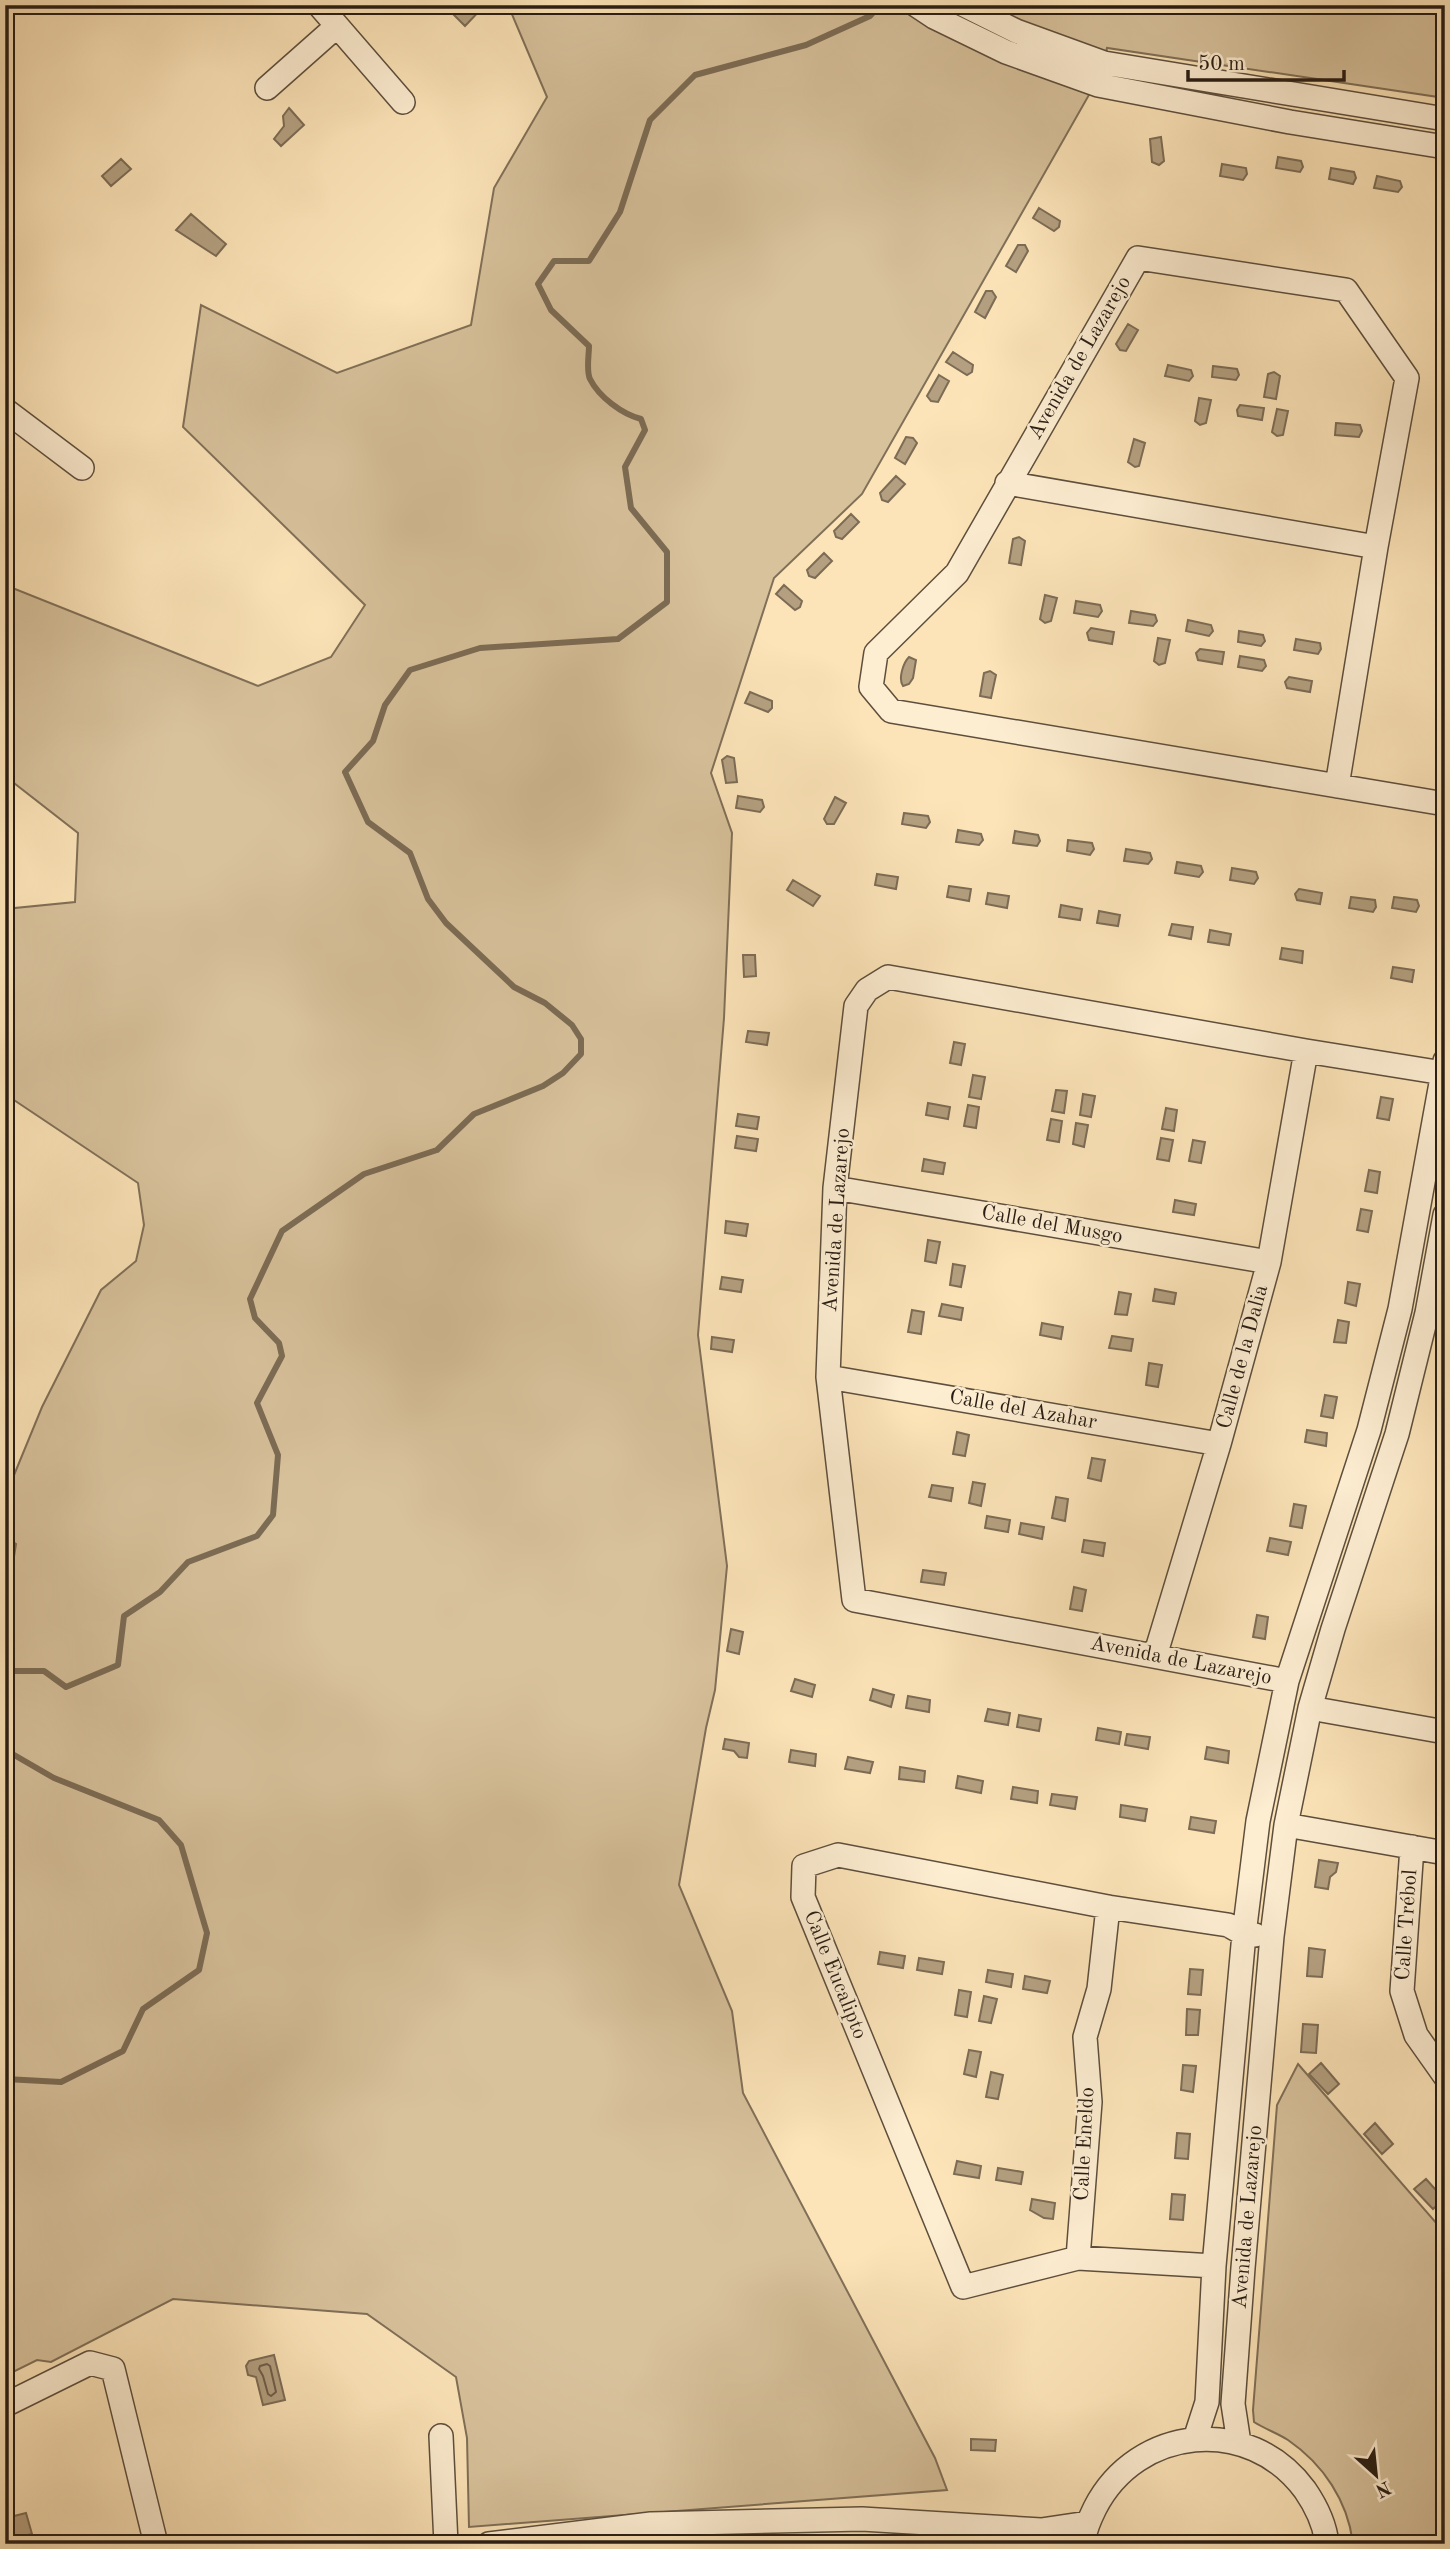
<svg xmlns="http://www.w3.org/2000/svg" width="1450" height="2549" font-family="'Old Standard TT',serif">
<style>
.green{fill:#d8c29c;stroke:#807058;stroke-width:2}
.water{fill:#b4a080;stroke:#7c6c55;stroke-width:2}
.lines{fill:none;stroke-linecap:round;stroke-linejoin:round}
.shore{stroke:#6e5e4a;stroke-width:2}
.stream{stroke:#7c6c55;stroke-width:6}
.minor-casing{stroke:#5d4f3d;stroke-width:26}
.minor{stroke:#fdedd1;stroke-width:23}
.labels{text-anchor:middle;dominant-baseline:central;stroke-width:5;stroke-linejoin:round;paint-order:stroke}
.street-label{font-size:21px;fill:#281d14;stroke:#fdedd1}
</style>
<rect width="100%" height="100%" fill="#fce4b8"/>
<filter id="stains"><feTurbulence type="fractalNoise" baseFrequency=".00286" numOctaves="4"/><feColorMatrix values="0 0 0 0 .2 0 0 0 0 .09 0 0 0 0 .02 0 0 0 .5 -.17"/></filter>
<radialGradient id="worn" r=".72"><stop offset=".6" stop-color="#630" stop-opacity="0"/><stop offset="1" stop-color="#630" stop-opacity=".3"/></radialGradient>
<path class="green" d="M508 5H1445V98L1107 48 1102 72 862 494 774 578 711 773 732 833 724 1018 698 1335 727 1566 715 1690 706 1728 679 1885 732 2011 743 2093 935 2458 947 2490 469 2527 467 2438 456 2377 367 2314 173 2299 51 2362 37 2360 5 2376V1565L13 1563 16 1544 5 1536V1497L42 1407 101 1290 136 1261 144 1225 138 1183 5 1094V909L75 902 78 833 5 776V585L258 686 331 657 365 605 183 427 201 305 337 373 471 325 494 188 547 97Z
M1298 2064 1445 2233V2544H1353C1348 2501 1323 2464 1288 2440 1277 2433 1265 2429 1254 2422L1253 2410 1277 2105Z"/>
<path class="water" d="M460 5H485L465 26 452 13Z
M289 108 304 125 281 146 274 139 284 126 283 116Z
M1161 137 1164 161 1159 165 1152 162 1150 139Z
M1278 157 1301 161 1303 167 1300 172 1276 168Z
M121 159 131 169 111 186 102 176Z
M1222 164 1246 168 1247 174 1243 180 1220 176Z
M1331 168 1354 172 1356 178 1353 184 1329 179Z
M1377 176 1400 181 1402 187 1398 192 1374 188Z
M1039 208 1060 221 1059 227 1054 231 1033 218Z
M191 214 226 244 216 256 176 230Z
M1018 245H1025L1028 251 1016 272 1006 266Z
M986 291H992L996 297 985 318 975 312Z
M1128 324 1138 330 1126 351 1120 350 1116 344Z
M953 352 973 365 972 372 967 375 946 362Z
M1168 365 1191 370 1193 376 1189 381 1165 376Z
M1213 366 1237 369 1239 375 1236 380 1212 377Z
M1274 372 1280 376 1276 399 1264 397 1268 374Z
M939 375 949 381 938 402 931 401 927 396Z
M1199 398 1211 400 1206 423 1200 425 1195 421Z
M1240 405 1264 408 1262 420 1238 416 1237 410Z
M1277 409 1288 411 1283 435 1277 436 1272 432Z
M1336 423 1360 425 1362 431 1359 437 1335 435Z
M906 437 913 438 917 443 905 464 895 458Z
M1134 439 1145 443 1139 466 1135 467 1128 462Z
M896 476 905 484 888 502 882 500 880 493Z
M851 514 859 522 842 539 836 537 834 531Z
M1019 537 1025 541 1021 565 1009 563 1013 539Z
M824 553 832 561 815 578 809 576 807 570Z
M784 585 802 601 800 607 795 610 776 594Z
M1045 595 1057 598 1051 621 1045 623 1040 619Z
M1076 601 1100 605 1102 611 1098 617 1074 613Z
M1131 611 1155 615 1157 621 1153 626 1129 623Z
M1188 620 1211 625 1213 631 1209 636 1186 631Z
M1091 628 1114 632 1112 644 1089 640 1087 633Z
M1239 631 1263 635 1265 641 1261 646 1238 642Z
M1158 638 1170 640 1165 663 1159 665 1154 661Z
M1296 639 1320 643 1321 649 1318 654 1294 650Z
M1200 649 1224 652 1222 664 1198 660 1196 653Z
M1240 656 1264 660 1266 666 1262 671 1238 667Z
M909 657 916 660 913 678 909 684 903 686C898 679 903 663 909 657Z
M990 671 996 675 991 698 980 696 984 673Z
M1289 677 1312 681 1310 692 1287 688 1285 682Z
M750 692 772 701V708L768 712 745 703Z
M727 756 734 758 737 782 726 783 722 760Z
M738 796 762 800 764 807 760 812 736 808Z
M835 797 846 803 834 824H827L824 819Z
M904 813 928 816 930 822 926 828 902 824Z
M958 830 981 834 983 840 979 845 956 842Z
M1015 831 1038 835 1040 841 1037 846 1013 843Z
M1068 840 1092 843 1094 849 1090 855 1067 851Z
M1126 849 1150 853 1152 859 1148 864 1124 861Z
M1177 862 1201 866 1203 872 1199 877 1175 873Z
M1232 868 1256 872 1258 878 1254 884 1230 880Z
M877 874 898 877 896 889 875 885Z
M793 880 820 896 813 906 787 890Z
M949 886 971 889 969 901 947 897Z
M1299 889 1322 893 1320 904 1297 900 1295 894Z
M988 893 1009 896 1007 908 986 904Z
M1351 897 1375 900 1376 907 1373 912 1349 908Z
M1394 897 1417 900 1419 906 1416 912 1392 908Z
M1061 905 1082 909 1080 920 1059 917Z
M1099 911 1120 915 1118 926 1097 923Z
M1172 924 1193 927 1191 939 1169 935Z
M1210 930 1231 934 1229 945 1208 942Z
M1282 948 1303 951 1302 963 1280 959Z
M743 955H755L756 976 744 977Z
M1393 967 1414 970 1412 982 1391 978Z
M748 1031 769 1033 767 1045 746 1042Z
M954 1042 965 1044 961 1065 950 1063Z
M973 1075 985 1077 981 1099 969 1097Z
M1056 1090 1067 1091 1064 1113 1052 1111Z
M1083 1094 1095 1096 1091 1117 1080 1115Z
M1381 1097 1393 1099 1389 1120 1377 1118Z
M928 1103 950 1107 948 1119 926 1115Z
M968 1105 979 1107 976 1128 964 1126Z
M1166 1108 1177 1110 1174 1131 1162 1129Z
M738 1114 759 1117 757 1129 736 1126Z
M1051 1119 1062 1121 1059 1142 1047 1140Z
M1076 1123 1088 1125 1084 1147 1073 1144Z
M737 1136 758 1139 756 1151 735 1148Z
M1161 1138 1173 1140 1169 1161 1157 1159Z
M1193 1140 1205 1142 1201 1163 1189 1161Z
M924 1159 945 1163 943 1174 922 1171Z
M1369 1170 1380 1172 1377 1193 1365 1191Z
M1175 1200 1196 1204 1194 1215 1173 1212Z
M1361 1209 1372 1211 1368 1232 1357 1230Z
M726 1221 748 1224 746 1236 725 1233Z
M928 1240 940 1242 936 1263 925 1261Z
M953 1264 965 1266 961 1287 950 1285Z
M722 1277 743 1280 741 1292 720 1289Z
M1348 1282 1360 1284 1356 1306 1345 1303Z
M1155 1289 1176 1293 1174 1304 1153 1301Z
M1119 1292 1131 1294 1127 1315 1115 1314Z
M942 1304 963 1308 961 1320 939 1316Z
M912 1310 924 1312 921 1334 908 1332Z
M1338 1320 1349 1322 1346 1343 1334 1342Z
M1042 1323 1063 1327 1061 1339 1040 1335Z
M1112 1336 1133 1339 1131 1351 1109 1348Z
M712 1337 734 1340 732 1352 711 1349Z
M1149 1363 1162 1365 1158 1387 1146 1385Z
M1325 1395 1337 1397 1333 1418 1321 1416Z
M1307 1430 1327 1433 1326 1446 1305 1442Z
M957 1432 969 1435 965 1456 953 1454Z
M1092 1458 1105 1460 1101 1481 1088 1478Z
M973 1482 985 1484 981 1506 969 1503Z
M932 1485 953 1488 951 1501 929 1497Z
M1056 1497 1068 1499 1065 1521 1052 1518Z
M1294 1504 1306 1506 1302 1528 1290 1526Z
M987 1516 1010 1520 1008 1532 985 1528Z
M1021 1523 1044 1527 1042 1539 1019 1534Z
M1270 1538 1291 1542 1288 1555 1267 1551Z
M1084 1540 1105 1543 1103 1556 1082 1552Z
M923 1570 946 1573 944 1585 921 1582Z
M1074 1587 1086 1590 1082 1611 1070 1609Z
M1257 1615 1268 1617 1265 1639 1253 1637Z
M731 1629 743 1632 739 1654 727 1651Z
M795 1679 815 1685 812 1697 791 1691Z
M873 1689 894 1695 891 1707 870 1700Z
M908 1696 930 1700 929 1712 906 1708Z
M988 1709 1010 1713 1008 1725 985 1721Z
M1019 1715 1041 1719 1039 1731 1017 1727Z
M1098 1728 1121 1732 1119 1744 1096 1740Z
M1127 1734 1150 1737 1148 1749 1125 1745Z
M725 1739 749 1743 747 1758 739 1757 734 1751 723 1749Z
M1207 1747 1229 1751 1228 1763 1205 1759Z
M791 1750 816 1754 815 1766 789 1762Z
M848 1757 873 1762 870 1773 845 1769Z
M900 1767 925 1771 924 1782 899 1779Z
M958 1776 983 1781 981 1793 956 1788Z
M1013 1787 1038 1791 1037 1803 1011 1799Z
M1052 1794 1077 1797 1075 1809 1050 1805Z
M1121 1805 1147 1809 1145 1821 1120 1817Z
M1191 1817 1216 1821 1214 1833 1189 1829Z
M1319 1860 1338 1863 1336 1872 1330 1877 1328 1889 1315 1887Z
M1309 1948 1325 1950 1322 1977 1307 1976Z
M880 1952 905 1956 903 1968 878 1964Z
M919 1958 944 1962 942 1974 917 1970Z
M1190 1969 1203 1970 1201 1995 1188 1994Z
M988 1970 1013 1974 1011 1987 986 1982Z
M1025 1976 1050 1981 1047 1993 1023 1989Z
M959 1990 971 1992 967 2017 955 2015Z
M984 1996 997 1999 991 2023 979 2021Z
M1187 2009 1200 2010 1198 2035H1186Z
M1303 2024 1318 2025 1316 2053 1301 2052Z
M969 2050 981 2052 976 2077 964 2074Z
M1321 2063 1339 2084 1328 2094 1309 2074Z
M1183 2065 1196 2066 1193 2092 1181 2090Z
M991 2072 1003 2075 998 2099 986 2097Z
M1375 2123 1393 2144 1382 2154 1364 2134Z
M1177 2133 1190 2134 1188 2159 1175 2158Z
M957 2161 981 2166 979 2178 954 2174Z
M998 2168 1023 2172 1021 2184 996 2180Z
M1426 2179 1444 2199 1433 2209 1414 2189Z
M1172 2194 1185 2195 1183 2220 1170 2219Z
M1032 2199 1055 2203 1053 2219 1044 2218 1030 2210Z
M274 2355 285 2400 263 2405 256 2377 248 2375 246 2366 249 2361Z
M971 2439 996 2440 995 2451 971 2450Z
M26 2513 32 2534 5 2540 6 2518Z"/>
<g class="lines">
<path class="shore" d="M267 2364 270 2366 276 2392 271 2396 268 2394 263 2376 259 2369 260 2366Z"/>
<path class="stream" d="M5 2079 61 2082 123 2051 143 2009 199 1970 207 1933 181 1845 159 1820 54 1778 9 1752 11 1671H44L66 1687 118 1665 124 1616 160 1592 188 1562 257 1536 273 1515 278 1455 257 1403 282 1356 279 1343 255 1318 250 1299 282 1231 364 1174 437 1150 474 1114 543 1086 563 1073 581 1054V1039L572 1025 545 1003 514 987 446 923 428 899 410 853 368 822 345 772 373 741 385 705 410 670 480 648 618 639 667 602V552L631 508 625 467 645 430 641 419C622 414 599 397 590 379 586 371 589 355 589 346L551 310 538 284 554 261H589L620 212 650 120 695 75 806 45 870 16 880 5"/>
<g class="minor-casing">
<path id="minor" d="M319 5 403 102
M916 5 934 17 1006 52 1098 85 1290 122 1445 147
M964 5 1016 31 1104 63 1445 119
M267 88 337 26
M5 410 82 468
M1007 483 1376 547
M1337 786 1376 547 1407 378 1346 290 1138 258 957 573 876 653 871 687 891 711 1445 804
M835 1188 1269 1262
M828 1377 1219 1444
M1155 1656 1219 1444 1269 1262 1306 1051
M1287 1681 854 1600 828 1377 835 1188 856 1006 867 990 888 977 1306 1051 1443 1073
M1310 1708 1445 1732
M1286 1825 1445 1853
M1412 1847 1402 1991 1416 2035 1445 2076
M1078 2258 1090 2102 1085 2037 1099 1989 1108 1907
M1214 2266 1078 2258 963 2287 803 1897 804 1866 838 1855 1108 1907 1228 1925 1244 1934 1255 1935
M5 2405 90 2363 113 2369 156 2544
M441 2436 446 2544
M1195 2439 1207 2402 1214 2266 1244 1934 1258 1821 1287 1681 1369 1430 1400 1309 1445 1061
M1239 2443 1233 2404 1243 2268 1272 1936 1286 1825 1310 1708 1333 1629 1397 1434 1427 1313 1445 1215
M489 2544 651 2524 862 2519 1041 2530 1088 2523
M1083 2544C1084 2531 1089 2520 1095 2508 1137 2426 1249 2414 1305 2490 1316 2506 1325 2524 1327 2544"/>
</g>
<use href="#minor" class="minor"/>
</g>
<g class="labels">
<g class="street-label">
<text transform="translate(1080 358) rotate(-60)">Avenida de Lazarejo</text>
<text transform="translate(837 1220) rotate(-86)">Avenida de Lazarejo</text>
<text transform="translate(1052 1225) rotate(10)">Calle del Musgo</text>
<text transform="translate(1243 1357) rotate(-75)">Calle de la Dalia</text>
<text transform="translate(1023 1410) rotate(10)">Calle del Azahar</text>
<text transform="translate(1181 1661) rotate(11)">Avenida de Lazarejo</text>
<text transform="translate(1407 1925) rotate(-86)">Calle Trébol</text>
<text transform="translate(835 1975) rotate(68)">Calle Eucalipto</text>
<text transform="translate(1085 2144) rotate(-87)">Calle Eneldo</text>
<text transform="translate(1248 2217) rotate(-85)">Avenida de Lazarejo</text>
</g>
</g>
<rect width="1450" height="2549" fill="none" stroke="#fce4b8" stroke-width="28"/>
<rect x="7" y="7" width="1436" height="2535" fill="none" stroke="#281d14" stroke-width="3.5"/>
<rect x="14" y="14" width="1422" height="2521" fill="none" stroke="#281d14" stroke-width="2"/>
<g transform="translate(1376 2475) rotate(153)" stroke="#fdedd1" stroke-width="5" paint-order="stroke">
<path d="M0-5L12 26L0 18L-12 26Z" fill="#281d14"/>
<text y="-10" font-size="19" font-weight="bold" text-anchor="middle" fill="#281d14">N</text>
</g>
<path d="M1188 70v10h156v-10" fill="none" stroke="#281d14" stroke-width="3.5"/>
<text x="1198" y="70" font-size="21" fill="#281d14" stroke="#fdedd1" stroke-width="5" paint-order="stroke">50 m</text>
<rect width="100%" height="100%" filter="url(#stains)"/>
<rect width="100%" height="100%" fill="url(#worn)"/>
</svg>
